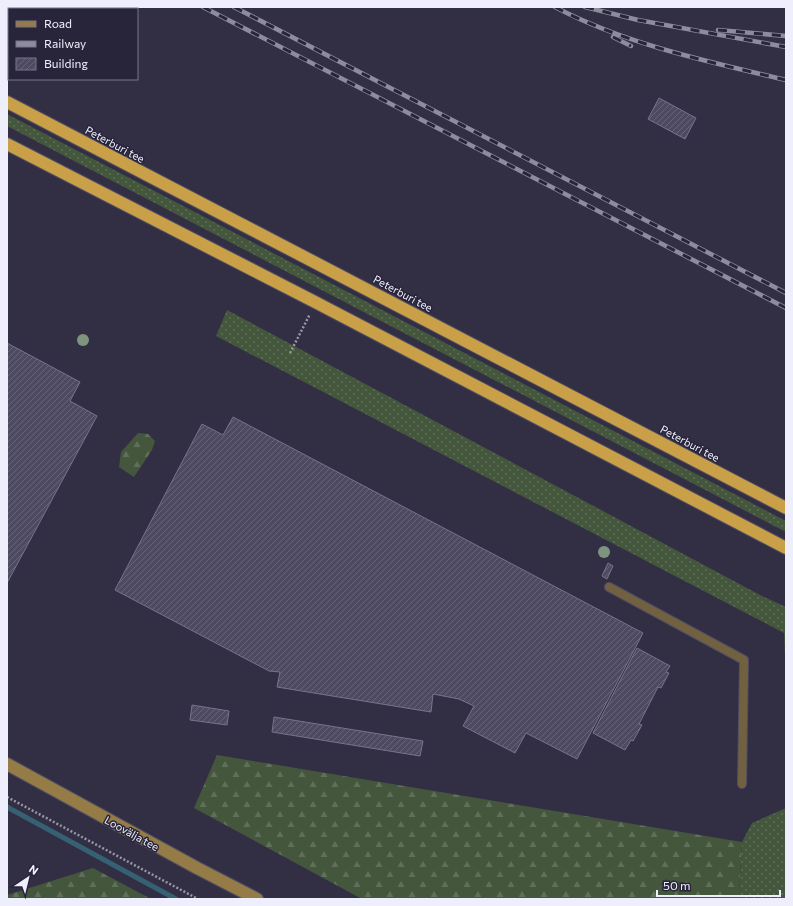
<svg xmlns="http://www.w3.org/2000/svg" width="793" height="906" font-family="Commissioner,sans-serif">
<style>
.grass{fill:url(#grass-dots)}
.forest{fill:url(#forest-firs)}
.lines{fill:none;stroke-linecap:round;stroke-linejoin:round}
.stream{stroke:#356173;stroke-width:5}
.building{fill:url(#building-hatch);stroke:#76738d}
.lane-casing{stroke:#504e62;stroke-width:10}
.secondary-casing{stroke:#504e62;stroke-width:14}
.highway-casing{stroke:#504e62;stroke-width:14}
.path{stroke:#9896a8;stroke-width:2.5;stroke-dasharray:2 2;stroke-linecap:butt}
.lane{stroke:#726140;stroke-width:8}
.secondary{stroke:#957b45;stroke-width:12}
.highway{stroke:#c9a047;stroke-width:12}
.rail-casing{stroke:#8d8b9e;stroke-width:4.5}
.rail{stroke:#28253a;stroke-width:3;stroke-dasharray:9;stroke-linecap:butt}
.tree{fill:#7f947f}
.labels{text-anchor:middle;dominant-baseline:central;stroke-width:3;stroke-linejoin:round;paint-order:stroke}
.street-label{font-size:11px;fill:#efeefd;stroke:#28253a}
</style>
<defs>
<pattern id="grass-dots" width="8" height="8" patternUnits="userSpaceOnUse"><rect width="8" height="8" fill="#44573c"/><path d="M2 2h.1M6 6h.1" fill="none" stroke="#5f6f59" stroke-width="1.8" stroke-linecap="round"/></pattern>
<pattern id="forest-firs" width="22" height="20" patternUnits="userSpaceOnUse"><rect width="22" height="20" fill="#44573c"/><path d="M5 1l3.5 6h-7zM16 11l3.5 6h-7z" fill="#5f6f59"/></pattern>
<pattern id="building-hatch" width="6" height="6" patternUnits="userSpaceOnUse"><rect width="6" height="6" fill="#4d4a61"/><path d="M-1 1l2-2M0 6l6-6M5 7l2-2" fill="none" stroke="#676479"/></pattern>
</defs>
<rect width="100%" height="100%" fill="#322f45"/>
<path class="grass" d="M7 114 786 521V532L7 126Z
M227 310 760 595 786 607V679L784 633 216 336Z
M786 808V899H736L739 896 742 842 752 823Z"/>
<path class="forest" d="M138 433 148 434 155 441 152 450 134 477 119 467 121 452Z
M217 755 742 842 739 897 736 899H362L194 808Z
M93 868 151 899H7V895Z"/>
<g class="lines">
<path class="stream" d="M7 807 176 899"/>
</g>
<path class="building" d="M659 98 696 118 685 139 648 119Z
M7 343 80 382 70 401 97 416 7 583Z
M233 417 643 633 577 759 526 733 515 753 463 726 474 706 459 699 433 694 431 712 277 687 280 672 269 671 115 590 202 424 223 435Z
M608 563 613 566 607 579 602 576Z
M637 648 670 666 666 672 669 673 661 688 658 687 639 724 642 725 633 741 631 740 625 750 593 733Z
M192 705 229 711 227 725 190 720Z
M274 717 423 741 420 756 272 732Z"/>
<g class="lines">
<g class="lane-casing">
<path id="lane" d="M609 587 744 660 742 784"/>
</g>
<g class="secondary-casing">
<path id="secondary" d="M7 764 197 868 257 899"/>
</g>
<g class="highway-casing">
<path id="highway" d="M7 102 786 508
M7 144 315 302 786 548"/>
</g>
<path class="path" d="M290 353 310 314
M7 797 198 899"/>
<use href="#lane" class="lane"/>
<use href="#secondary" class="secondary"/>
<use href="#highway" class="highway"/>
<g class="rail-casing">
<path id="rail" d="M203 7 786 308
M234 7 786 293
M555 7C625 44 709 62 786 80
M585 7 638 20 786 47
M718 30 786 36
M613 37 631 46"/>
</g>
<use href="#rail" class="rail"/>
</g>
<g class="tree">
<circle cx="83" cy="340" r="6"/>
<circle cx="604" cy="552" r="6"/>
</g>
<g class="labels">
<g class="street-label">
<text transform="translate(115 144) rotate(28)">Peterburi tee</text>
<text transform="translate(403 293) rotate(28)">Peterburi tee</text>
<text transform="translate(690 443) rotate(28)">Peterburi tee</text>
<text transform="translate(132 833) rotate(29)">Loovälja tee</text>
</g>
</g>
<rect width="793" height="906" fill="none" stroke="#efeefd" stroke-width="16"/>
<rect x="8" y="8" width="130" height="72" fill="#28253a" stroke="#787588"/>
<rect x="16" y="21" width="20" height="6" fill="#957b45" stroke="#787588"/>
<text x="44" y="28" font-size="12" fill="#efeefd">Road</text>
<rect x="16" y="41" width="20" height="6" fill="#8d8b9e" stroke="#787588"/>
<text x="44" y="48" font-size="12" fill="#efeefd">Railway</text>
<rect x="16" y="58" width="20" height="12" fill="url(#building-hatch)" stroke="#787588"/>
<text x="44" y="68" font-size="12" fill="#efeefd">Building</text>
<g transform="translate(28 878) rotate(35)" stroke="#28253a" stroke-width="3" paint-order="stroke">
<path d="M0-3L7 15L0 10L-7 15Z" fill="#efeefd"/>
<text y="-6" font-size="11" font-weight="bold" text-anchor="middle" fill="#efeefd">N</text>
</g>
<path d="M657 890v6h123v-6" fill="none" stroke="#efeefd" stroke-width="2"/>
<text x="663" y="890" font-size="12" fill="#efeefd" stroke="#28253a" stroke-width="3" paint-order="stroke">50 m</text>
</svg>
